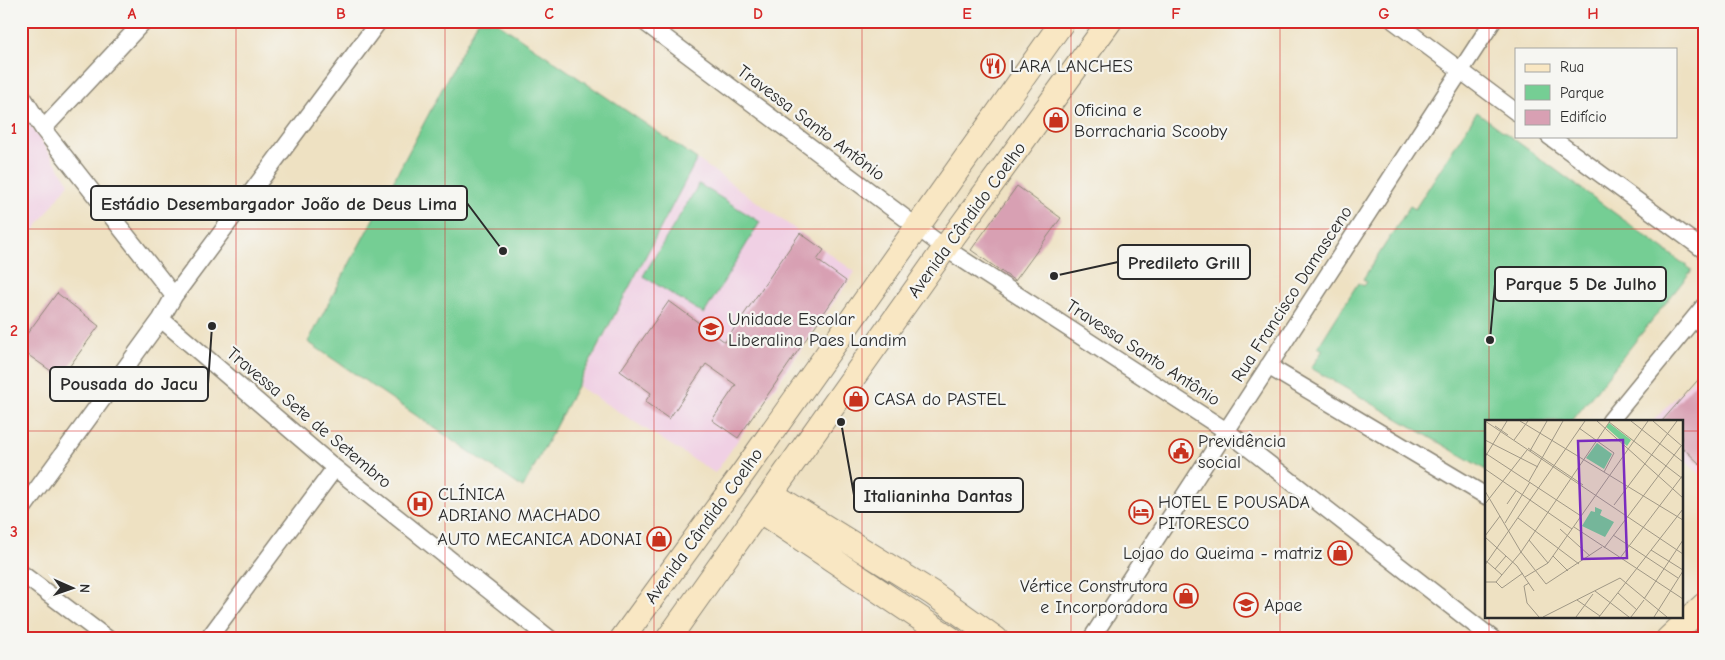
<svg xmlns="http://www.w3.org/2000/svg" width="1725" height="660" font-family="'Comic Neue',sans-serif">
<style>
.built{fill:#f0d0e4}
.green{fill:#75ce94;stroke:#507c60}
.building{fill:#d8a0b3}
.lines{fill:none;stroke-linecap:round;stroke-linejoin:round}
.street-casing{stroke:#8c8676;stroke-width:19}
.secondary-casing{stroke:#8c8676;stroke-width:26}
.street{stroke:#fff;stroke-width:16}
.secondary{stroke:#f9e7c3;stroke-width:24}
.grid{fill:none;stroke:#d62828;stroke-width:1;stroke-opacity:0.55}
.labels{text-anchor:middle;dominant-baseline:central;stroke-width:4.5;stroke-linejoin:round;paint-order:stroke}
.poi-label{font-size:18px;fill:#2b2b2b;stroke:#f6f6f2;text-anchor:start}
.street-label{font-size:18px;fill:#2b2b2b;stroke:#f6f6f2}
.inset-road{fill:none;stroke:#a09886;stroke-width:1}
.view{fill:#7b2cbf;fill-opacity:0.15;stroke:#7b2cbf;stroke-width:2.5}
.inset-edge{fill:none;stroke:#2b2b2b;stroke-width:2.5}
.leader{fill:none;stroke:#2b2b2b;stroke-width:2}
.callout-dot{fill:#2b2b2b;stroke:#f6f6f2;stroke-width:2}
.callout{fill:#f6f6f2;stroke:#2b2b2b;stroke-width:2}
.callout-label{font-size:19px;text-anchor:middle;font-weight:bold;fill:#2b2b2b}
.neatline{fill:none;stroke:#d62828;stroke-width:2}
.grid-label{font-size:16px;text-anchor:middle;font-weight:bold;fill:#d62828}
</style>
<rect width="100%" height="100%" fill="#f6f6f2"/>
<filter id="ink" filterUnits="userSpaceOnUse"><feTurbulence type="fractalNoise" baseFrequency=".02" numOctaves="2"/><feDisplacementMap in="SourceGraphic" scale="10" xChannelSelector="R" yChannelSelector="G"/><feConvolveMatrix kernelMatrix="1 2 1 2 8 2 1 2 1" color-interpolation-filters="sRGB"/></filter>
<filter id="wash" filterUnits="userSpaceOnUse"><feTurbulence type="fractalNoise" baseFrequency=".0096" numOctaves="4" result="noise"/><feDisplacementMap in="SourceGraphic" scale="20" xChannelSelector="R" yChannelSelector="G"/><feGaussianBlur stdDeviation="1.12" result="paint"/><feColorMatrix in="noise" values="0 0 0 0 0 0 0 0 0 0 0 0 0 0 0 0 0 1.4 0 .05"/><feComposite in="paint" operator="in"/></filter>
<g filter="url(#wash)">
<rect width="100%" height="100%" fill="#eee1c2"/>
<path class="built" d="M21 110 69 183 21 248Z
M697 159 855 272 715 473 578 386Z
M1704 368V478L1681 457V421H1653Z"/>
<path class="green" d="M478 21H495L697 159 523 488 308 342Z
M1477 112 1692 270 1572 421H1486V470L1311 368 1323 350 1318 347 1358 283 1364 286 1367 282 1363 279 1410 206 1415 209Z
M699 184 760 222 704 314 643 276Z"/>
<g id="blocks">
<path class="building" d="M1017 186 1061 218 1015 281 971 250Z
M800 233 824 250 817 260 846 281 738 438 712 420 736 385 706 364 669 419 645 402 651 393 620 371 669 301 725 342Z
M57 293 99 326 61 378 21 350V342Z
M1704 373V468L1681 446V421H1662Z"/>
</g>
</g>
<g filter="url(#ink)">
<use href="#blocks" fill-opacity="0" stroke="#8c8676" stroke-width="1"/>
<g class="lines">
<g class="street-casing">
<path id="street" d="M643 21 945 248 1228 432 1493 639
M1394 21 1516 112
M21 94 43 129 174 296
M43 129 144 21
M1549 136 1704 250
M161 319 335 468 550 639
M1268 366 1486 496
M1610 421 1704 306
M21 511 161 319 174 296 379 21
M21 573 108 639
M208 639 335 468
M1091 639 1493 21"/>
</g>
<g class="secondary-casing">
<path id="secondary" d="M772 494 932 593 996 639
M760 511 951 639
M622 639 743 473 1063 21
M668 639 945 248 1110 21
M1668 639 1704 605"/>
</g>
<use href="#street" class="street"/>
<use href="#secondary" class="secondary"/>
</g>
</g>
<path class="grid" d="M236 21V639M445 21V639M654 21V639M862 21V639M1071 21V639M1280 21V639M1489 21V421M21 229H1704M21 431H1486M1681 431H1704M1489 616V639"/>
<defs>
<g id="restaurant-ring" transform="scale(1.25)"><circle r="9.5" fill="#f6f6f2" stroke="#c8321e" stroke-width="1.5"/><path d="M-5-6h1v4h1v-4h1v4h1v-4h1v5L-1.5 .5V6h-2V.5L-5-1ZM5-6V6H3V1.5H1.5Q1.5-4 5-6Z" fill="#c8321e"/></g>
<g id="shop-ring" transform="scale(1.25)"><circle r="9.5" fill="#f6f6f2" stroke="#c8321e" stroke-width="1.5"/><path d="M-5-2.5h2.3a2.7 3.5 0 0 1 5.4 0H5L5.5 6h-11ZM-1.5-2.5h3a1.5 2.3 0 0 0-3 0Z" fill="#c8321e"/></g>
<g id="school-ring" transform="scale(1.25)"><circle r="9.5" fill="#f6f6f2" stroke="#c8321e" stroke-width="1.5"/><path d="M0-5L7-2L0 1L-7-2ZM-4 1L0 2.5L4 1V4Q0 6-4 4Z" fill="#c8321e"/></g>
<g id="civic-ring" transform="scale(1.25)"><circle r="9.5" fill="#f6f6f2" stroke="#c8321e" stroke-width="1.5"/><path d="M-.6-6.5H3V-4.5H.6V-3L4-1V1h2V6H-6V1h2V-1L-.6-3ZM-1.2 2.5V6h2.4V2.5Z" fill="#c8321e"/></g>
<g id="hospital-ring" transform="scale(1.25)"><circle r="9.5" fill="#f6f6f2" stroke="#c8321e" stroke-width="1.5"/><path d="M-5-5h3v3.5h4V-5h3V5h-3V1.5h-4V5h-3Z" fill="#c8321e"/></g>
<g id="hotel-ring" transform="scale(1.25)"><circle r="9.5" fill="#f6f6f2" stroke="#c8321e" stroke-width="1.5"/><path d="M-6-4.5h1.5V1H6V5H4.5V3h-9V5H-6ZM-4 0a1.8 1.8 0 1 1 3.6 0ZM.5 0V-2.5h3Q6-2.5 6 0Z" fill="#c8321e"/></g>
</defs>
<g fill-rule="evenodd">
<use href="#restaurant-ring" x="993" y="66"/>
<use href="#shop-ring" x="1056" y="120"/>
<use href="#school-ring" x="711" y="329"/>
<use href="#shop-ring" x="856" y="399"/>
<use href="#civic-ring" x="1181" y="451"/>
<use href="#hospital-ring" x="420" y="504"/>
<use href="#hotel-ring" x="1141" y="512"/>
<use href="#shop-ring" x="659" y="539"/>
<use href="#shop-ring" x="1340" y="553"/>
<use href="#shop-ring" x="1186" y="596"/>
<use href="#school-ring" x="1246" y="605"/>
</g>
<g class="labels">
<g class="poi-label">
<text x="1010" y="66">LARA LANCHES</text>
<text x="1074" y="110">Oficina e<tspan x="1074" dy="21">Borracharia Scooby</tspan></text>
<text x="728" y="319">Unidade Escolar<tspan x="728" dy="21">Liberalina Paes Landim</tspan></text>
<text x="874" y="399">CASA do PASTEL</text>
<text x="1198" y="441">Previdência<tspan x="1198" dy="21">social</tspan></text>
<text x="438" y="494">CLÍNICA<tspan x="438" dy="21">ADRIANO MACHADO</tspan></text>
<text x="1158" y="502">HOTEL E POUSADA<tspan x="1158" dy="21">PITORESCO</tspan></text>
<text x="642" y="539" text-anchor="end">AUTO MECANICA ADONAI</text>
<text x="1322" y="553" text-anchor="end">Lojao do Queima - matriz</text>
<text x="1168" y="586" text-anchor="end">Vértice Construtora<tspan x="1168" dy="21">e Incorporadora</tspan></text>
<text x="1264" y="605">Apae</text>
</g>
<g class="street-label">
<text transform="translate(811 123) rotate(37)">Travessa Santo Antônio</text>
<text transform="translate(967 220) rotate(-54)">Avenida Cândido Coelho</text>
<text transform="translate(1292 294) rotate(-57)">Rua Francisco Damasceno</text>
<text transform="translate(1143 353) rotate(33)">Travessa Santo Antônio</text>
<text transform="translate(309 418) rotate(40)">Travessa Sete de Setembro</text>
<text transform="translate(704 526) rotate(-54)">Avenida Cândido Coelho</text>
</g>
</g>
<g transform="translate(1485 420)">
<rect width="198" height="198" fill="#eee1c2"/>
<path d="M124 3 146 20 142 26 121 7ZM112 23 127 34 119 49 101 38ZM110 87 117 90 115 95 129 102 120 117 97 106 106 91 110 92Z" fill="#75ce94"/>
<path class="inset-road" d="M0 1 198 134M35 1 198 100M112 1 198 78M146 1 198 42M168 1 198 27M124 2 198 59M10 6 23 15M94 8 129 33 119 52M0 20 53 47M29 20 43 1M43 28 98 65M45 31 62 1M0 33 96 96M0 37 22 1M0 49 87 109M44 61 78 1M0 71 36 132 61 164 117 127M0 84 42 30M22 84 31 71M129 85 192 1M33 98 94 144M20 103 45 62M89 107 198 179M75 109 105 136M128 115 193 158M0 116 15 96M0 117 32 146 49 171M44 120 63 143M119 128 196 26M166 130 198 150M68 136 83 151M135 138 198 55M0 140 17 155M0 145 100 1M10 149 21 136M40 157 63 143 163 1M0 162H11L17 168 38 153M11 162 36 132 125 1M44 163 39 166 42 183 54 197M110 171 144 197M133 173 152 190M159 179 198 120M92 180 115 196M58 197 135 158 182 197M91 197 108 174M114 197 198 89M146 197 159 180M169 197 198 151"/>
<path class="view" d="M138 20 142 138 97 139 93 21Z"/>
<rect width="198" height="198" class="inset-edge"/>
</g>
<path class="leader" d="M503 251L467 203M1054 276L1118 262M1490 340L1495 284M212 326L208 384M841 422L854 495"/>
<g class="callout-dot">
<circle cx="503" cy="251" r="5"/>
<circle cx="1054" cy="276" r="5"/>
<circle cx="1490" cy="340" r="5"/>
<circle cx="212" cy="326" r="5"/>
<circle cx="841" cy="422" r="5"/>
</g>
<g class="callout">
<rect x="91" y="186" width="376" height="34" rx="5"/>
<rect x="1118" y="245" width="132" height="34" rx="5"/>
<rect x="1495" y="267" width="171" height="34" rx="5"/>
<rect x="50" y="367" width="158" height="34" rx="5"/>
<rect x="854" y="478" width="169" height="34" rx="5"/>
</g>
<g class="callout-label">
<text x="279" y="210">Estádio Desembargador João de Deus Lima</text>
<text x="1184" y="269">Predileto Grill</text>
<text x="1581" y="290">Parque 5 De Julho</text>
<text x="129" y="390">Pousada do Jacu</text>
<text x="938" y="502">Italianinha Dantas</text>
</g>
<rect width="1725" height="660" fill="none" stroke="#f6f6f2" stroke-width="55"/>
<rect x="1515" y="48" width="162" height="90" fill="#f6f6f2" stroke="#a5a5a2"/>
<rect x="1525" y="64" width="25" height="8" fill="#f9e7c3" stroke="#a5a5a2"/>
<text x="1560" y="72" font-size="15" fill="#2b2b2b">Rua</text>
<rect x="1525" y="85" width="25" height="15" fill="#75ce94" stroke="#a5a5a2"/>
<text x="1560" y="98" font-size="15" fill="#2b2b2b">Parque</text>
<rect x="1525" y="110" width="25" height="15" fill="#d8a0b3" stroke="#a5a5a2"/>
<text x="1560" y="122" font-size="15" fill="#2b2b2b">Edifício</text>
<g transform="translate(72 588) rotate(92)" stroke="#f6f6f2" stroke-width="4" paint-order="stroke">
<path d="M0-4L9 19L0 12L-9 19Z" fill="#2b2b2b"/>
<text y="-8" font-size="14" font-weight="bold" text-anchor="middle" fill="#2b2b2b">N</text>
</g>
<rect x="28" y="28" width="1670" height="604" class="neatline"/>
<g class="grid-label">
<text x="132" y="19">A</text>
<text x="341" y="19">B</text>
<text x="549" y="19">C</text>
<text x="758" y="19">D</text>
<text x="967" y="19">E</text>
<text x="1176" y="19">F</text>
<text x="1384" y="19">G</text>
<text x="1593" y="19">H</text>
<text x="14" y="134">1</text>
<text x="14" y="336">2</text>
<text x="14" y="537">3</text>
</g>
</svg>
